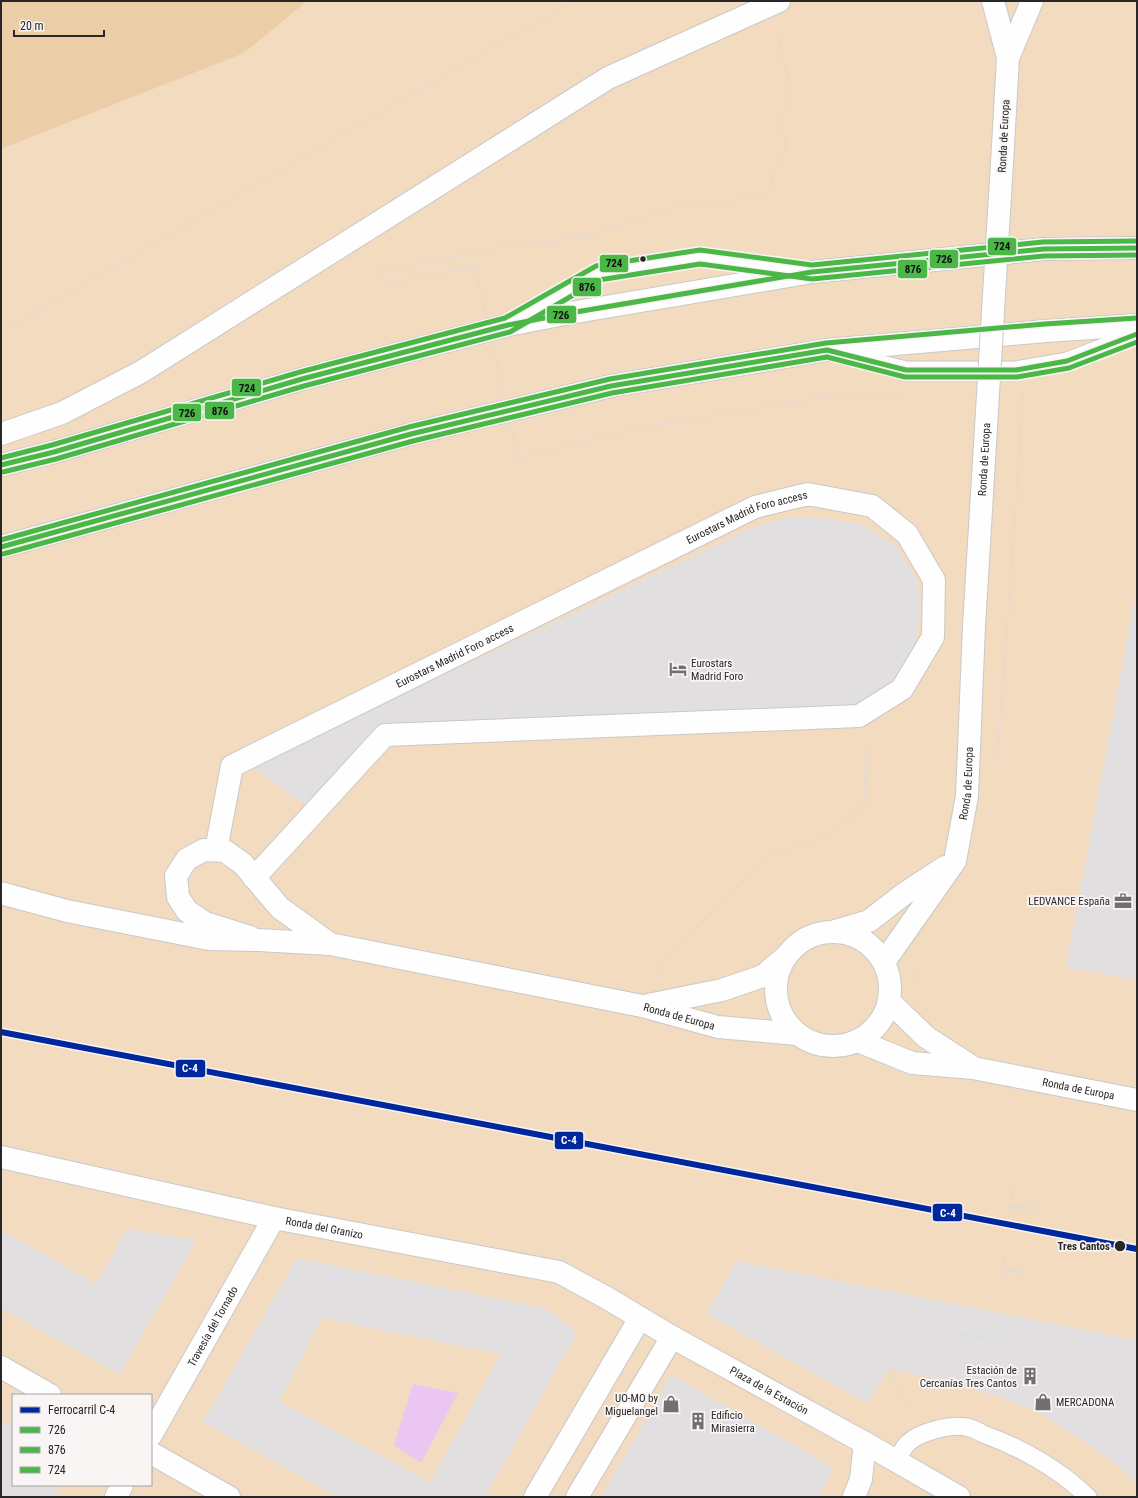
<svg xmlns="http://www.w3.org/2000/svg" width="1138" height="1498" font-family="'Roboto Condensed',sans-serif">
<style>
.green{fill:#f3dbc0;fill-rule:evenodd}
.forest{fill:#ebcda8}
.water{fill:#ebc6f2}
.building{fill:#e1dfdf;fill-rule:evenodd}
.lines{fill:none;stroke-linecap:round;stroke-linejoin:round}
.service-casing{stroke:#cac8c8;stroke-width:19}
.pedestrian-casing{stroke:#cac8c8;stroke-width:24}
.minor-casing{stroke:#cac8c8;stroke-width:24}
.motorway-casing{stroke:#cac8c8;stroke-width:24}
.path{stroke:#d9d7d7;stroke-width:2.5;stroke-dasharray:1 3;stroke-linecap:butt}
.service{stroke:#fefefe;stroke-width:17}
.pedestrian{stroke:#fefefe;stroke-width:22}
.minor{stroke:#fefefe;stroke-width:22}
.motorway{stroke:#fefefe;stroke-width:22}
.minor-bridge-casing{stroke:#cac8c8;stroke-width:24;stroke-linecap:butt}
.path-bridge{stroke:#d9d7d7;stroke-width:2.5;stroke-dasharray:1 3;stroke-linecap:butt}
.minor-bridge{stroke:#fefefe;stroke-width:22}
.bus-1-casing{stroke:#f9f5f5;stroke-width:8}
.bus-2-casing{stroke:#f9f5f5;stroke-width:8}
.bus-3-casing{stroke:#f9f5f5;stroke-width:8}
.bus-1{stroke:#4ab747;stroke-width:5}
.bus-2{stroke:#4ab747;stroke-width:5}
.bus-3{stroke:#4ab747;stroke-width:5}
.rail-1-casing{stroke:#f9f5f5;stroke-width:9}
.rail-1{stroke:#00289c;stroke-width:6}
.bus-dot{fill:#282626;stroke:#f9f5f5;stroke-width:1.5}
.labels{text-anchor:middle;dominant-baseline:central;stroke-width:3.5;stroke-linejoin:round;paint-order:stroke}
.street-label{font-size:11px;fill:#282626;stroke:#f9f5f5}
.poi-label{font-size:11px;fill:#282626;stroke:#f9f5f5;text-anchor:start}
.stop-label{font-size:11px;font-weight:bold;fill:#282626;stroke:#f9f5f5;text-anchor:end}
.line-badge{stroke:#f9f5f5;stroke-width:1.5}
.badge-label{font-size:11px;text-anchor:middle;font-weight:bold;fill:#fff}
.pale-badge-label{font-size:11px;text-anchor:middle;font-weight:bold;fill:#111}
</style>
<rect width="100%" height="100%" fill="#f8f6f6"/>
<path class="green" d="M1 1H1137V1497H1ZM13 1395H151V1485H13Z"/>
<path class="forest" d="M1 1H307L244 53 1 149Z"/>
<path class="water" d="M413 1384 458 1393 421 1463 394 1445Z"/>
<path class="building" d="M786 518H822L862 524 895 545 917 581 921 617 912 653 888 685 860 703 813 708 383 728 308 807 252 767 754 527Z
M1136 592H1137V980L1066 967Z
M127 1229 196 1240 120 1375 1 1308V1230L96 1284Z
M297 1258 545 1308 577 1332 485 1497H338L203 1422ZM322 1318 501 1354 430 1482 279 1401Z
M736 1261 1137 1340V1485L1123 1470 1091 1446 1035 1410 957 1383 888 1369 868 1404 707 1314Z
M671 1375 834 1468 818 1497H601Z
M1 1420 13 1427V1485H61L54 1497H1Z"/>
<g class="lines">
<g class="service-casing">
<path id="service" d="M517 320 597 273 700 257 798 270
M837 353 906 370H1016L1067 361 1137 334
M897 1461C900 1456 903 1447 908 1443 919 1432 951 1424 966 1427 972 1428 978 1431 983 1434 1020 1447 1059 1469 1088 1497"/>
</g>
<g class="pedestrian-casing">
<g id="pedestrian">
<path id="s1" d="M151 1435 274 1218"/>
<path d="M116 1497 122 1485"/>
<path d="M854 1497 861 1479 865 1443"/>
</g>
</g>
<g class="minor-casing">
<g id="minor">
<path d="M993 1 1008 58 1003 146"/>
<path d="M1008 58 1032 1"/>
<path id="s2" d="M216 850 232 766 755 507 808 494 872 506 907 534 934 580 933 637 902 689 859 716 385 735 254 878"/>
<path d="M835 931 869 921 904 894 945 867"/>
<circle cx="833" cy="989" r="57"/>
<path id="s3" d="M250 937 205 923 187 911 178 897 176 876 187 859 204 850 225 851 243 864 280 908 330 944 642 1006 718 1027 797 1034"/>
<path id="s4" d="M884 962 955 861 967 796 974 626"/>
<path d="M889 1001 926 1037 971 1066"/>
<path d="M648 1005 722 990 763 976 784 958"/>
<path id="s5" d="M858 1041 912 1063 973 1068 1137 1100"/>
<path id="s6" d="M1 1157 274 1218 559 1272 607 1298 672 1337 865 1443 959 1497"/>
<path d="M1 1367 50 1395"/>
<path d="M151 1453 229 1497"/>
<path d="M535 1497 640 1318"/>
<path d="M577 1497 672 1337"/>
</g>
</g>
<g class="motorway-casing">
<path id="motorway" d="M1 434 62 413 141 372 608 78 779 1
M1 465 54 452 302 379 508 325 570 313 812 272 1044 249 1137 248
M1 547 411 434 611 386 827 350 1046 331 1137 325
M1 893 67 911 209 939 259 940 330 944"/>
</g>
<path class="path" d="M568 239 588 236 666 209 692 204 750 199 763 196 771 187 774 171 778 164 782 160 784 155 786 146 781 119 789 101V82L779 41 778 31
M1 332 524 29 577 1
M518 458 627 431 821 397 903 396
M997 763 1015 519 1023 393
M913 967 916 990
M656 976 659 968 764 858 832 833 864 806 867 742
M1010 1207 1039 1204
M1012 1207 1038 1212
M1008 1216 1013 1187
M1002 1270 1026 1269
M1008 1271 1025 1274
M834 1280 836 1270
M1000 1280 1005 1254
M955 1333 1011 1343
M888 1369 913 1412"/>
<use href="#service" class="service"/>
<use href="#pedestrian" class="pedestrian"/>
<use href="#minor" class="minor"/>
<use href="#motorway" class="motorway"/>
<g class="minor-bridge-casing">
<g id="minor-bridge">
<path id="s7" d="M974 626 1003 146"/>
</g>
</g>
<path class="path-bridge" d="M518 458 475 265 389 284 380 272 503 246 568 239"/>
<use href="#minor-bridge" class="minor-bridge"/>
<g class="bus-1-casing">
<path id="bus-1" d="M1 465 54 452 302 379 508 325 570 313 812 272 1044 249 1137 248
M1 547 411 434 611 386 827 350 906 370H1016L1067 361 1137 334"/>
</g>
<g class="bus-2-casing">
<path id="bus-2" d="M3 472 56 459 304 386 510 332 599 280 700 264 812 279 1044 256 1137 255
M3 554 413 441 612 393 827 357 905 377H1017L1069 368 1137 342"/>
</g>
<g class="bus-3-casing">
<path id="bus-3" d="M1 458 52 445 300 372 505 318 596 266 700 250 812 265 1043 242 1137 241
M1 540 409 427 610 379 826 343 1045 324 1137 318"/>
</g>
<use href="#bus-1" class="bus-1"/>
<use href="#bus-2" class="bus-2"/>
<use href="#bus-3" class="bus-3"/>
<g class="rail-1-casing">
<path id="rail-1" d="M1 1032 1137 1249"/>
</g>
<use href="#rail-1" class="rail-1"/>
</g>
<defs>
<g id="hotel-bare" transform="scale(1.38)"><path d="M-6-4.5h1.5V1H6V5H4.5V3h-9V5H-6ZM-4 0a1.8 1.8 0 1 1 3.6 0ZM.5 0V-2.5h3Q6-2.5 6 0Z" fill="#716f6f" stroke="#f9f5f5" stroke-width="2.5" paint-order="stroke"/></g>
<g id="office-bare" transform="scale(1.38)"><path d="M-6-3h4V-5.5h4V-3h4V5H-6ZM-1-4.5V-3h2v-1.5ZM-6 0V1H6V0Z" fill="#716f6f" stroke="#f9f5f5" stroke-width="2.5" paint-order="stroke"/></g>
<g id="building-bare" transform="scale(1.38)"><path d="M-4-6H4V6H1V3H-1V6H-4ZM-2.5-4.3h1.7v1.8h-1.7ZM.8-4.3h1.7v1.8H.8ZM-2.5-1h1.7V.8h-1.7ZM.8-1h1.7V.8H.8Z" fill="#716f6f" stroke="#f9f5f5" stroke-width="2.5" paint-order="stroke"/></g>
<g id="shop-bare" transform="scale(1.38)"><path d="M-5-2.5h2.3a2.7 3.5 0 0 1 5.4 0H5L5.5 6h-11ZM-1.5-2.5h3a1.5 2.3 0 0 0-3 0Z" fill="#716f6f" stroke="#f9f5f5" stroke-width="2.5" paint-order="stroke"/></g>
</defs>
<g fill-rule="evenodd">
<use href="#hotel-bare" x="678" y="669"/>
<use href="#office-bare" x="1123" y="901"/>
<use href="#building-bare" x="1030" y="1376"/>
<use href="#shop-bare" x="1043" y="1402"/>
<use href="#shop-bare" x="671" y="1404"/>
<use href="#building-bare" x="698" y="1421"/>
</g>
<g class="bus-dot">
<circle cx="643" cy="259" r="3.5"/>
<circle cx="1120" cy="1246" r="6"/>
</g>
<g class="labels">
<g class="street-label">
<text transform="translate(1004 136) rotate(-87)">Ronda de Europa</text>
<text stroke="none"><textPath href="#s7" startOffset="167">Ronda de Europa</textPath></text>
<text stroke="none"><textPath href="#s2" startOffset="658">Eurostars Madrid Foro access</textPath></text>
<text stroke="none"><textPath href="#s2" startOffset="334">Eurostars Madrid Foro access</textPath></text>
<text stroke="none"><textPath href="#s4" startOffset="202">Ronda de Europa</textPath></text>
<text stroke="none"><textPath href="#s3" startOffset="665">Ronda de Europa</textPath></text>
<text stroke="none"><textPath href="#s5" startOffset="227">Ronda de Europa</textPath></text>
<text stroke="none"><textPath href="#s6" startOffset="331">Ronda del Granizo</textPath></text>
<text stroke="none"><textPath href="#s1" startOffset="125">Travesía del Tornado</textPath></text>
<text stroke="none"><textPath href="#s6" startOffset="811">Plaza de la Estación</textPath></text>
</g>
<g class="poi-label">
<text x="691" y="663">Eurostars<tspan x="691" dy="13">Madrid Foro</tspan></text>
<text x="1110" y="901" text-anchor="end">LEDVANCE España</text>
<text x="1017" y="1370" text-anchor="end">Estación de<tspan x="1017" dy="13">Cercanías Tres Cantos</tspan></text>
<text x="658" y="1398" text-anchor="end">UO-MO by<tspan x="658" dy="13">Miguelangel</tspan></text>
<text x="1056" y="1402">MERCADONA</text>
<text x="711" y="1415">Edificio<tspan x="711" dy="13">Mirasierra</tspan></text>
</g>
<g class="stop-label">
<text x="1110" y="1246">Tres Cantos</text>
</g>
</g>
<g class="line-badge">
<rect x="987" y="237" width="30" height="19" rx="4" fill="#4ab747"/>
<rect x="929" y="249" width="30" height="20" rx="4" fill="#4ab747"/>
<rect x="599" y="254" width="30" height="19" rx="4" fill="#4ab747"/>
<rect x="897" y="259" width="31" height="20" rx="4" fill="#4ab747"/>
<rect x="572" y="277" width="30" height="20" rx="4" fill="#4ab747"/>
<rect x="546" y="305" width="31" height="19" rx="4" fill="#4ab747"/>
<rect x="231" y="378" width="31" height="19" rx="4" fill="#4ab747"/>
<rect x="204" y="401" width="31" height="19" rx="4" fill="#4ab747"/>
<rect x="172" y="403" width="30" height="19" rx="4" fill="#4ab747"/>
<rect x="175" y="1059" width="31" height="19" rx="4" fill="#00289c"/>
<rect x="554" y="1131" width="30" height="19" rx="4" fill="#00289c"/>
<rect x="932" y="1203" width="31" height="19" rx="4" fill="#00289c"/>
</g>
<g class="badge-label">
<text x="190" y="1072">C-4</text>
<text x="569" y="1144">C-4</text>
<text x="948" y="1217">C-4</text>
</g>
<g class="pale-badge-label">
<text x="1002" y="250">724</text>
<text x="944" y="263">726</text>
<text x="614" y="267">724</text>
<text x="913" y="273">876</text>
<text x="587" y="291">876</text>
<text x="561" y="319">726</text>
<text x="247" y="392">724</text>
<text x="220" y="415">876</text>
<text x="187" y="417">726</text>
</g>
<rect width="1138" height="1498" fill="none" stroke="#282626" stroke-width="4"/>
<rect x="12" y="1394" width="140" height="92" fill="#f9f5f5" stroke="#a5a2a2"/>
<rect x="20" y="1407" width="20" height="6" fill="#00289c" stroke="#a5a2a2"/>
<text x="48" y="1414" font-size="12" fill="#282626">Ferrocarril C-4</text>
<rect x="20" y="1427" width="20" height="6" fill="#4ab747" stroke="#a5a2a2"/>
<text x="48" y="1434" font-size="12" fill="#282626">726</text>
<rect x="20" y="1447" width="20" height="6" fill="#4ab747" stroke="#a5a2a2"/>
<text x="48" y="1454" font-size="12" fill="#282626">876</text>
<rect x="20" y="1467" width="20" height="6" fill="#4ab747" stroke="#a5a2a2"/>
<text x="48" y="1474" font-size="12" fill="#282626">724</text>
<path d="M14 30v6h90v-6" fill="none" stroke="#282626" stroke-width="2"/>
<text x="20" y="30" font-size="12" fill="#282626" stroke="#f9f5f5" stroke-width="3" paint-order="stroke">20 m</text>
</svg>
